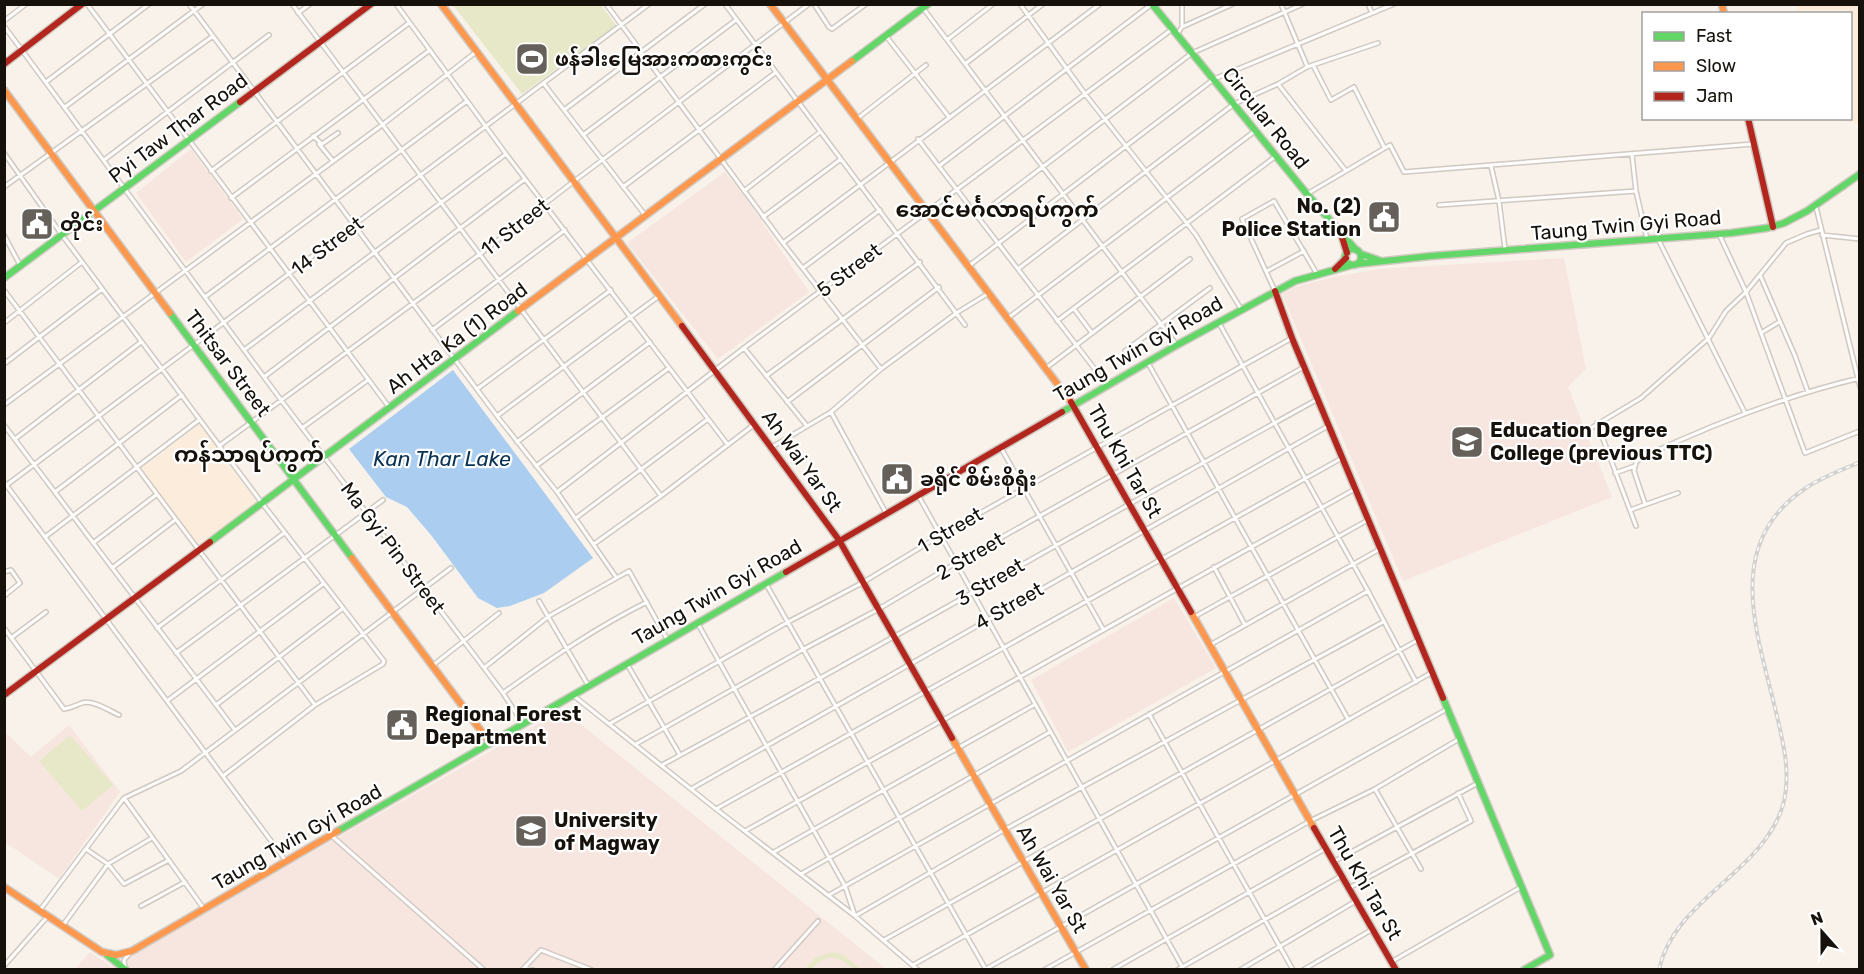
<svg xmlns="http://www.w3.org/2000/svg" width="1864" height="974" font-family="Rubik,'Noto Sans Myanmar',sans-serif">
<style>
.built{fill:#fbecdb}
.education{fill:#f7e6df}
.green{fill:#e7e8c8}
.water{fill:#aacdf0}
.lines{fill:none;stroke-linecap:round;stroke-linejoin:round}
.street-casing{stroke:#cfc9c2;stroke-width:6}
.fast-casing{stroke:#cfc9c2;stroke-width:9}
.slow-casing{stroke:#cfc9c2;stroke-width:9}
.jam-casing{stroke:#cfc9c2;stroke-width:9}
.street{stroke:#fefdfc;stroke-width:3}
.fast{stroke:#63d668;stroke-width:6}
.slow{stroke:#ff974d;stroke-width:6}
.jam{stroke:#b3261e;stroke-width:6}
.rail-casing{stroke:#d3d1ce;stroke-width:4}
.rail{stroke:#fff;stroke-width:1.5;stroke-dasharray:4.5;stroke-linecap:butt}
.labels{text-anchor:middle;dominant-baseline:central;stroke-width:4.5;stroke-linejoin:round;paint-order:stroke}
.poi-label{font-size:20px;font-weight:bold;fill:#16110b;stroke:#fff;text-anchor:start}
.street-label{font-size:20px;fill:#16110b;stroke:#fff}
.water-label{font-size:21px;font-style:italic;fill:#093153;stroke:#fff}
.quarter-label{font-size:22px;font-weight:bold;fill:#16110b;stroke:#fff}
</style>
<rect width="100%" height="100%" fill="#f9f2ea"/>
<path class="built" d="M1796 5H1859V123L1826 119 1850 118V14L1798 13Z
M200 424 257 502 198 544 141 469Z"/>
<path class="education" d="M191 149 243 219 186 262 136 193Z
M725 172 747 200 809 292 718 359 627 243Z
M1564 258 1586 369 1568 387 1612 497 1403 581 1282 294 1298 286 1334 277 1379 269Z
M1174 598 1216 668 1068 752 1031 680Z
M563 710 886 969 74 970 90 952 111 966Z
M69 725 120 792 59 879 5 842 4 731 31 757Z"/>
<path class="green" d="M453 5H601L616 25 522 94Z
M70 735 113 785 82 811 39 761Z
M833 952 844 955 860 969H853C840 956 824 952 812 969H805L816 957Z"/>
<path class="water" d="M453 370 593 558 544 593 510 606 497 608 478 598 431 535 407 507 386 497 349 449Z"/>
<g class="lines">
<g class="street-casing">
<path id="street" d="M87 4 389 407
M189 4 497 416 557 492 616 577
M292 4 661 496
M396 4 506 154 728 445
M606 4 783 243 881 369
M725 4 965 325
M814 4 829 27 832 29 866 4
M920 4 1176 344
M1020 4 1085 94 1196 235 1241 309
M1182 4V27
M1281 4 1307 66
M1368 4 1372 13
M298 13 310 4
M4 21 26 4
M4 26 281 400 503 693 523 724
M1178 33 1182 27 1233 4
M886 36 949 117
M947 40 993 4
M965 64 1043 4
M1313 65 1331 100 1354 87 1384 147
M46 82 149 4
M544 84 645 215
M1278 84 1346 171
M65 107 203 4
M564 110 705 4
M858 118 926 65
M583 135 736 20
M313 136 322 144 338 133
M918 139 1107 385
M319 144 333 161
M4 153 62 235 262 503 384 661 383 664 315 705 223 776
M1632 155 1636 191
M104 160 269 35
M939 166 1152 4
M1491 166 1499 201 1505 249
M211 171 409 23
M4 187 213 36
M623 187 775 73
M744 191 820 132
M1307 194 1390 145 1404 172 1753 144
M231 198 430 50
M1439 205 1636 191 1647 239
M1816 207 1860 387
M763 217 841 159
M977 217 1192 53 1303 4
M4 235 20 265
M1822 235 1860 239
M1720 236 1746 292 1805 453 1860 431
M1658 239 1745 413
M783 243 1100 4
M970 265 1214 79 1394 4
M803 268 880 210
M1018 269 1234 104 1278 84 1307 67 1378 43
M1267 271 1304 251
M1760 275 1795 356 1808 392
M4 290 315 705
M1275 291 1242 219 1274 201 1317 274
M205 297 467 101
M1074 309 1092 333
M1008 318 1255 131
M1057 321 1276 156
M4 323 82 262
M1219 323 1368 591 1416 682
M432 330 565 230
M1761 333 1779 322
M744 348 807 426
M244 350 506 154
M1125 351 1210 288
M1148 363 1348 719
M4 364 102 289
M1046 368 1190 259
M766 376 920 262
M264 377 525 179
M477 389 611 290
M787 402 939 287
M4 405 382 125 476 52
M831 412 886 513
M497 416 659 296
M1597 423 1636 526
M4 425 235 730
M302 428 368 380
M1591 428 1641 398 1709 338 1726 311 1746 292 1786 243 1807 234 1821 230
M15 439 141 342
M517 442 650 342
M219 446 480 254 573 182 809 4
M772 447 831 412 881 369 958 312 989 293
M1001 448 1103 629
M536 466 669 368
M1615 473 1635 466
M4 482 286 861
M4 487 649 4
M55 492 182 395
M557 492 744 348 1171 30
M918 495 1184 970
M1645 504 1634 471 1636 462 1643 457C1713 424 1784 396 1860 378
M1630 510 1678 493
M576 518 708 419
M45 537 199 420
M93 543 156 495
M594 544 661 496 755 424
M1214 567 1245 625
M112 568 175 520
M4 572 11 570 20 583 4 596
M766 584 985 968
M539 601 588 685
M1194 617 1368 520
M698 624 845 886 855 916 918 970
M4 628 64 709C72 708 76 705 82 703 92 699 110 711 119 715
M157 628 284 533
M11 638 46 612
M1210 645 1380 549
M176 653 383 500
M627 664 680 755
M432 666 499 613
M484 668 549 616 629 571 667 639
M503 693C550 659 595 628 647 602
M574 696 716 809 855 916 1004 830 1383 622
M167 701 323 584
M216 705 342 609
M1149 714 1293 970
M609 724 788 622 862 583 941 535 1292 338
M636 744 804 649 877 610 956 563 1304 367
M662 765C882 646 1098 520 1318 399
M691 789 1328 426
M1375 789 1421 869
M124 798 204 909
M716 809 1342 458
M745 831 1355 489
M333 837 484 970
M86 849 108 864 124 884 169 860
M774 852 1034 705
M1333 862 1478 783
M801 874 1050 732
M1349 888 1471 821 1458 793
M829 895 1368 591
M141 906 185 882
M40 910 124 798 181 771 451 568
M63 925 108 864 152 838
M884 940 1418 640
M1391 962 1521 887
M913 965 1431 673
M4 966 48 916
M125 968 124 960 129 954
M524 968 533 970
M522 970 541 950 592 970
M774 970 818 921
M984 970 1447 709
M1044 970 1310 821 1375 789 1459 739
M1112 970 1325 849
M1177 970 1341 876
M1240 970 1356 901
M1303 970 1373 929"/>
</g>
<g class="fast-casing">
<path id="fast" d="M1152 4 1307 194 1356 250
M852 61 928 4
M1345 257a8 8 0 1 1 16 0a8 8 0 1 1-16 0Z
M1361 254 1381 261
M1357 264 1431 256 1731 233 1767 228 1784 223 1807 211 1860 174
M4 278 240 102
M170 313 352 558
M1062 412 1177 345 1295 281 1352 265
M210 542 518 311
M1443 698 1550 955 1524 970
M338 831 786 572
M107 955 126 970"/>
</g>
<g class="slow-casing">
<path id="slow" d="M441 4 682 326
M770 4 1071 402
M1722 4 1724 14
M4 90 170 313
M518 311 852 61
M352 558 490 743
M1191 612 1314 828
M952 738 1086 970
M4 887 102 952 116 955 132 951 338 831"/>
</g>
<g class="jam-casing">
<path id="jam" d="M4 64 82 4
M240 102 371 4
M1748 118 1773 227
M1342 237 1347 253
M1335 269 1346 258
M1275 291 1292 338 1443 698
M682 326 839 540 952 738
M1071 402 1191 612
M786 572 1062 412
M4 695 210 542
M1314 828 1396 970"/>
</g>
<use href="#street" class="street"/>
<use href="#fast" class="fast"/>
<use href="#slow" class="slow"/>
<use href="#jam" class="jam"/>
<g class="rail-casing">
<path id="rail" d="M1659 970C1673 900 1763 873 1783 805 1791 775 1784 746 1777 716 1758 635 1721 544 1806 488 1822 477 1842 470 1860 462"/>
</g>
<use href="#rail" class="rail"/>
</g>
<defs>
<g id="stadium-square" transform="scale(1.725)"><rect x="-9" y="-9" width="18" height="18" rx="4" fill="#656059" stroke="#fff"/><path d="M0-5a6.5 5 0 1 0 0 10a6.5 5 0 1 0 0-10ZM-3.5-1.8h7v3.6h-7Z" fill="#fff"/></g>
<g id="civic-square" transform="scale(1.725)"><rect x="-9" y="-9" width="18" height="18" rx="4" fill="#656059" stroke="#fff"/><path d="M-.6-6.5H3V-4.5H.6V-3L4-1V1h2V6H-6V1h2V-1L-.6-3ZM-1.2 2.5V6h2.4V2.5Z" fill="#fff"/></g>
<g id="university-square" transform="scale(1.725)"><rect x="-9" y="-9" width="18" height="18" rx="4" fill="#656059" stroke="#fff"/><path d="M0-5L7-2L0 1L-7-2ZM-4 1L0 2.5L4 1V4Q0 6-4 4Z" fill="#fff"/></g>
</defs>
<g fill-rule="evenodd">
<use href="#stadium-square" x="532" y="59"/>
<use href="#civic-square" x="1384" y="217"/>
<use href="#civic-square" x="37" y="224"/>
<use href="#university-square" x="1467" y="442"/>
<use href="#civic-square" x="897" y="479"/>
<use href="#civic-square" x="402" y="725"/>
<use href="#university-square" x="531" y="831"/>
</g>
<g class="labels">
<g class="poi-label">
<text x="555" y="59">ဖန်ခါးမြေအားကစားကွင်း</text>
<text x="1361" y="206" text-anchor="end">No. (2)<tspan x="1361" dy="23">Police Station</tspan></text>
<text x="60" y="224">တိုင်း</text>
<text x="1490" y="430">Education Degree<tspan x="1490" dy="23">College (previous TTC)</tspan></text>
<text x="920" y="479">ခရိုင် စိမ်းစိုရုံး</text>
<text x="425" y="714">Regional Forest<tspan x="425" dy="23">Department</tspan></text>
<text x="554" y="820">University<tspan x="554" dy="23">of Magway</tspan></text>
</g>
<g class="street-label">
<text transform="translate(1266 118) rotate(51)">Circular Road</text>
<text transform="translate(178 128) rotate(-37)">Pyi Taw Thar Road</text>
<text transform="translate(1626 225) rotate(-5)">Taung Twin Gyi Road</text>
<text transform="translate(515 227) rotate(-38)">11 Street</text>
<text transform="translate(327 246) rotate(-37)">14 Street</text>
<text transform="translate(849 270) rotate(-37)">5 Street</text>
<text transform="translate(457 338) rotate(-37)">Ah Hta Ka (1) Road</text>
<text transform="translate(1138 349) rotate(-30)">Taung Twin Gyi Road</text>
<text transform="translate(228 363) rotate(53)">Thitsar Street</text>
<text transform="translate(802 461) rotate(54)">Ah Wai Yar St</text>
<text transform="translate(1125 461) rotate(60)">Thu Khi Tar St</text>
<text transform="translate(950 530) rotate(-30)">1 Street</text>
<text transform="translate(393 548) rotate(53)">Ma Gyi Pin Street</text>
<text transform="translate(970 556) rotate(-30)">2 Street</text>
<text transform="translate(990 582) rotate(-30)">3 Street</text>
<text transform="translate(717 592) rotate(-30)">Taung Twin Gyi Road</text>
<text transform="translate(1009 606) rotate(-30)">4 Street</text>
<text transform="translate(297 837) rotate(-30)">Taung Twin Gyi Road</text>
<text transform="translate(1052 879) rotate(60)">Ah Wai Yar St</text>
<text transform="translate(1365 883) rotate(60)">Thu Khi Tar St</text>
</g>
<g class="water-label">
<text x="442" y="458">Kan Thar Lake</text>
</g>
<g class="quarter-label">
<text x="997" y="209">အောင်မင်္ဂလာရပ်ကွက်</text>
<text x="249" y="454">ကန်သာရပ်ကွက်</text>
</g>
</g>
<rect width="1864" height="974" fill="none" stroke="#16110b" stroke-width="12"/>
<rect x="1642" y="12" width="210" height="108" fill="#ffffff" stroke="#a2a09d" stroke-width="1.5"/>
<rect x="1654" y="32" width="30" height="9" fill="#63d668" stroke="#a2a09d" stroke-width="1.5"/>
<text x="1696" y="42" font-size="18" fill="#16110b">Fast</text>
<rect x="1654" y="62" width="30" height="9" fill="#ff974d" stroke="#a2a09d" stroke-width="1.5"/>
<text x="1696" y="72" font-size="18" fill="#16110b">Slow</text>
<rect x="1654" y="92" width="30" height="9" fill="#b3261e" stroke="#a2a09d" stroke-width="1.5"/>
<text x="1696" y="102" font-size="18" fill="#16110b">Jam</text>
<g transform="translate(1822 932) rotate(339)" stroke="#ffffff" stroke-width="4.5" paint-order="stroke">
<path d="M0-4.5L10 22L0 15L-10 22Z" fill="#16110b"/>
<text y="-9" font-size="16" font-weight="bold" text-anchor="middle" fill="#16110b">N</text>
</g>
</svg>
